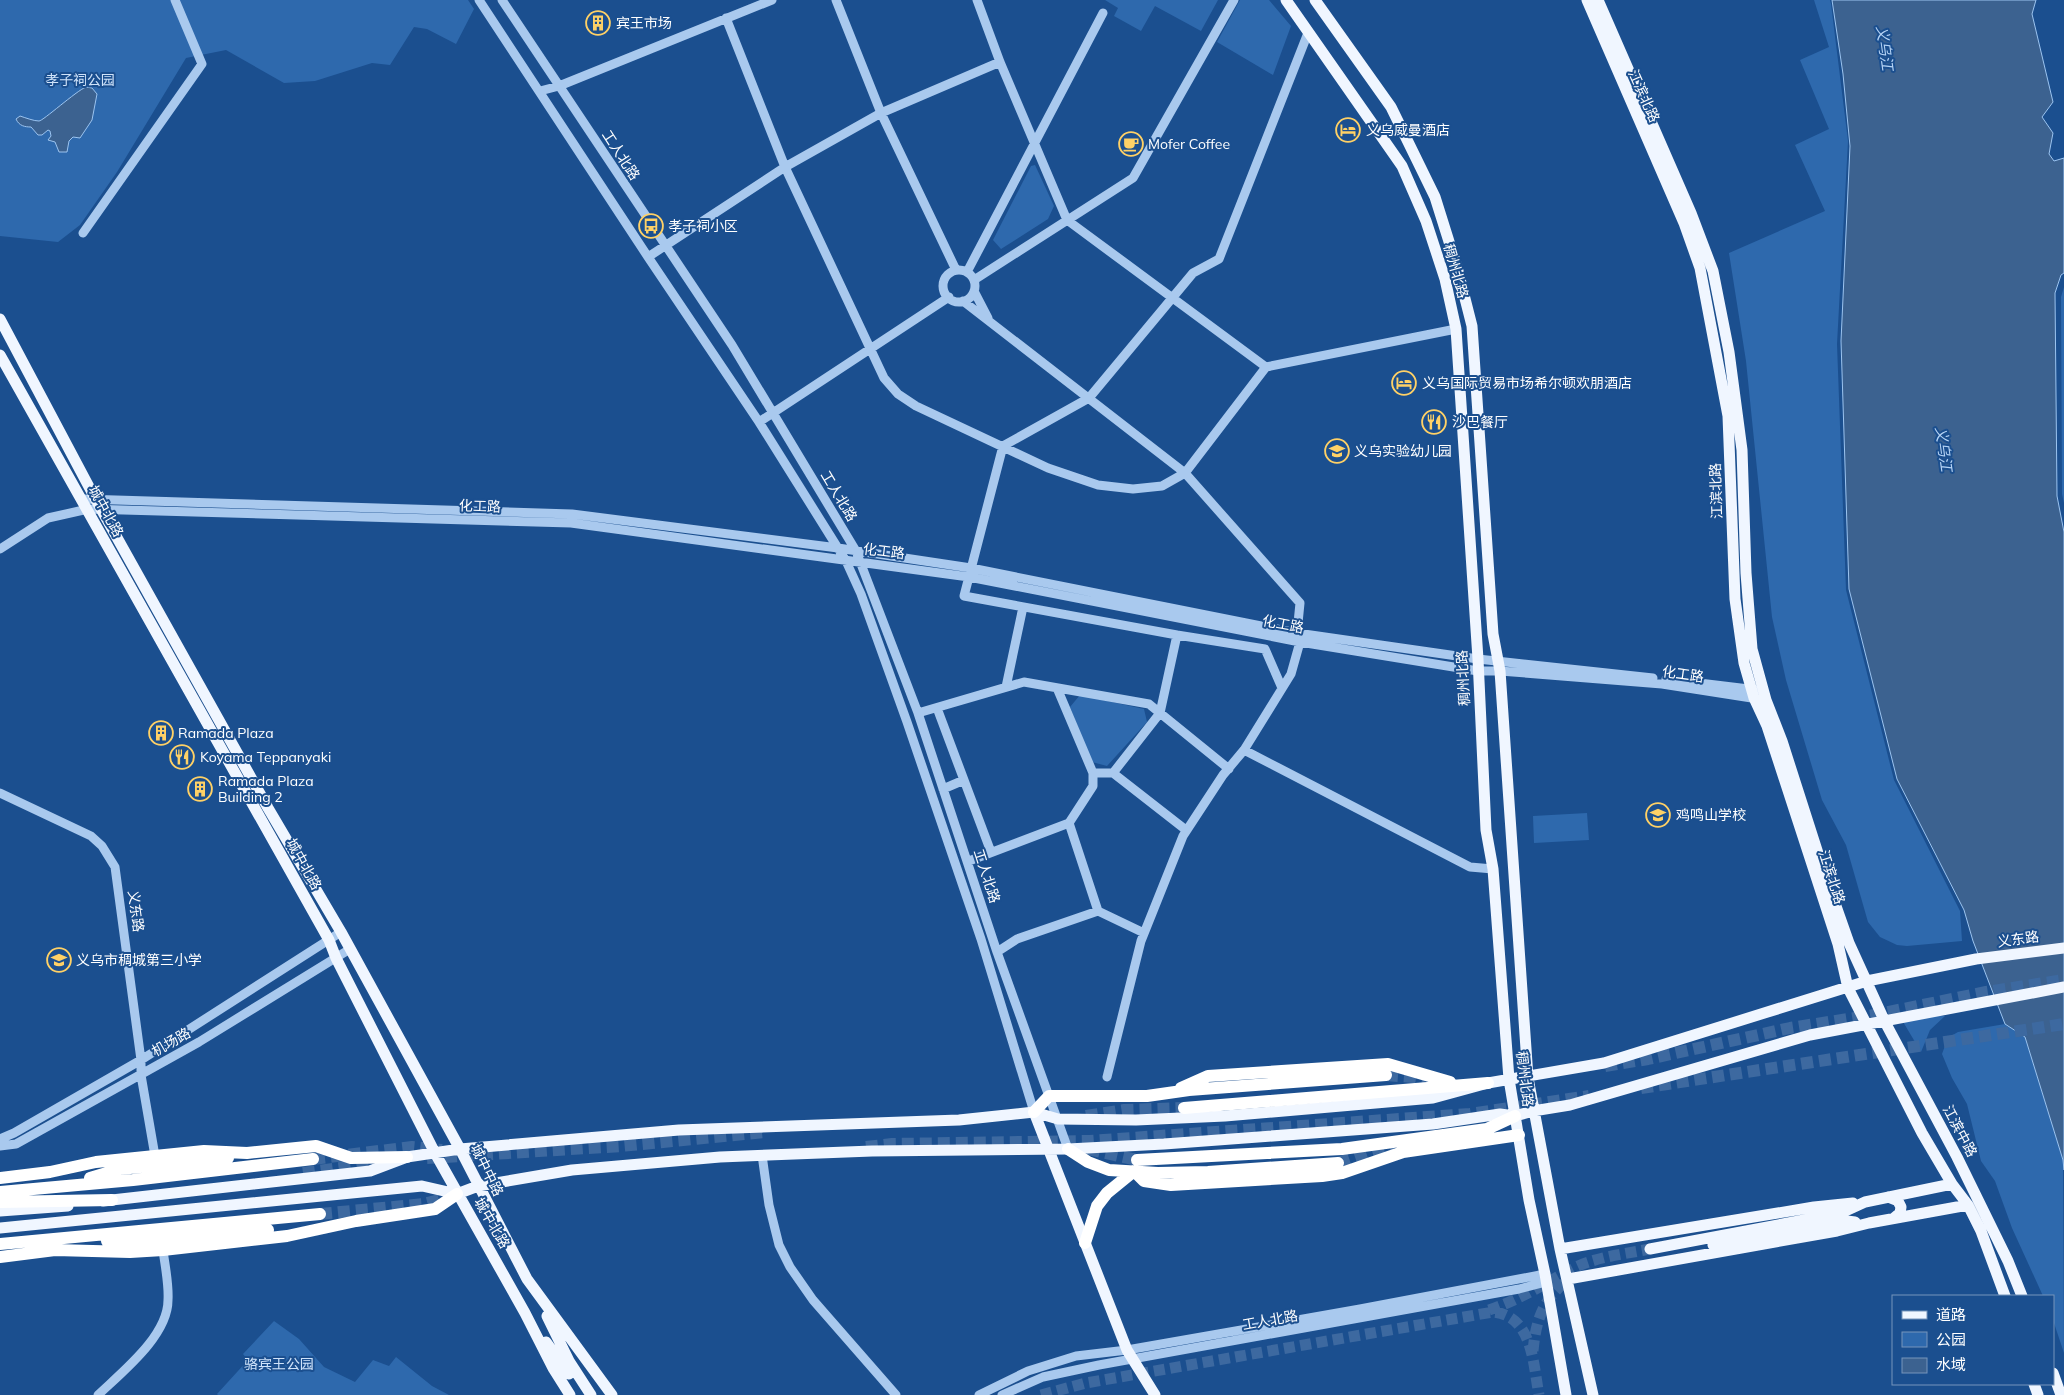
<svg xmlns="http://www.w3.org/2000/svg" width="2064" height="1395" font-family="Mulish,'Noto Sans SC',sans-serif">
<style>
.green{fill:#2e69ad}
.water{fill:#3c6290;stroke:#9cc4f0}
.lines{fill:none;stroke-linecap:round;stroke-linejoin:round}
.major-tunnel{stroke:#3d69a0;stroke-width:11;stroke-dasharray:11 5.5;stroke-linecap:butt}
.highway-tunnel{stroke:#3d69a0;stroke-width:12;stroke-dasharray:12 6;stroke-linecap:butt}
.minor{stroke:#a9c9ee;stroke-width:9}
.major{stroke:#f0f6ff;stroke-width:11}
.highway{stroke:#fff;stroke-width:12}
.labels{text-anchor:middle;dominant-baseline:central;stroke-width:4;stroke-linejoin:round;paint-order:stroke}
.poi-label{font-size:14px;fill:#fff;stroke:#1b4f8f;text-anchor:start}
.park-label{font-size:14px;fill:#cfe3fa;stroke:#1b4f8f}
.street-label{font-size:14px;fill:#fff;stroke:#1b4f8f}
.water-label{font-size:15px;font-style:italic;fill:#b5d3f5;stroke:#1b4f8f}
</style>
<rect width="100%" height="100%" fill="#1b4f8f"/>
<path class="green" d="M0 0H468L474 9 456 44 427 29 414 27 390 65 372 63 315 81 284 83 226 50 186 58 117 172 80 225 58 242 0 236Z
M1105 0H1218L1201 31 1155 6 1141 31 1114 16 1118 8Z
M1240 0H1269L1291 26 1273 75 1217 42Z
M1814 0H1830L1831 4 1848 141 1837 344 1846 590 1894 780 1960 911 1962 941 1907 946 1897 945 1880 937 1868 922 1846 845 1822 800 1786 680 1772 617 1746 361 1729 253 1825 211 1795 145 1829 129 1800 60 1829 47Z
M1035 165 1054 206 1048 219 1001 249 993 240 1031 166Z
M2064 287V503L2062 494 2061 297Z
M1080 695 1144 709 1147 722 1107 766 1092 762 1070 707Z
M1587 813 1589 840 1534 843 1533 816Z
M1901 1013 1945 1016 1930 1030 1921 1052 1899 1015Z
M2005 1024 2025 1037 2063 1160 2064 1353 2053 1320V1296H2043L2012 1228 1995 1181 1981 1161 1967 1104 1952 1078 1942 1054 1946 1043 1951 1036 1958 1032Z
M274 1321 299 1339 324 1367 355 1382 373 1360 389 1366 396 1357 432 1386 449 1395H218L217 1394 248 1360 243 1354Z"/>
<path class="water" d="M1832 0H2036L2032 14 2053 102 2042 117 2053 133 2049 154 2054 161 2064 158V273L2061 275 2055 293 2057 496 2064 532V1170L2063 1160 2025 1037 2005 1024 1973 941 1964 910 1897 779 1849 589 1841 341 1850 146 1843 74Z
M86 87 92 88 97 94 92 120 80 138 73 137 69 141 67 152H59L55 142 48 140 51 136 50 131 48 130 42 135H38L31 127C25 127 19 126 16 119L20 116C26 118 34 121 39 121 43 121 76 91 86 87Z"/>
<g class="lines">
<path class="major-tunnel" d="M1489 1310C1519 1300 1544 1284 1572 1269 1595 1257 1624 1254 1650 1249
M1533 1351C1536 1319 1543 1299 1569 1279
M1041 1395 1086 1383 1493 1312C1533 1316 1533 1364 1539 1395"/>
<path class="highway-tunnel" d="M1605 1066 1648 1059 1790 1028 1874 1015 1986 992 2064 980
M1386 1075 1425 1078
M1641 1088 2064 1024
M1086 1116 1124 1110 1184 1108
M866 1147 892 1144 1089 1141 1470 1114 1589 1096
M1088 1149 1137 1160
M427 1158 621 1146 766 1132
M313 1159 412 1147 442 1150
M1338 1163 1393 1145
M303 1173 385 1162
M320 1214 424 1204 451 1197"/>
<path class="minor" d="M479 0 648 257 759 422 846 561 861 594 907 722 981 939 1034 1112
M502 0 732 345 856 551 918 713 997 952 1068 1149
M836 0 881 113 956 270
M977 0 1000 62 1067 220 1266 367 1456 329
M726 18 785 167 884 378 898 394 916 406 1048 468 1098 485 1133 489 1162 486 1185 473 1266 367
M540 91 559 86 772 0
M83 233 202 64 175 0
M648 257 785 167 881 113 1000 62
M943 286a16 16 0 1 1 32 0a16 16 0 1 1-32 0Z
M967 272 1103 13
M974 280 1133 178 1234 0
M974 291 988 318
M963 301 1185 473 1300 603 1297 633 1300 642 1291 674 1244 750 1223 775 1183 836 1141 941 1107 1077
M759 422 949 297
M83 499 572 514 838 548 971 568 1297 633 1478 659 1653 678
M0 549 48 518 88 509 571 523 969 577 1300 642 1478 671H1500L1662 684 1758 699
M1666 679 1757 690
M1006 687 1023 607
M1057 688 1093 773H1113
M1282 688 1265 649 1177 635 964 596 1003 446 1089 398 1193 273 1219 259 1308 33
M937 708 991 852
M918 713 1024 682 1149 704 1160 713 1177 635
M1244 750 1470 867 1493 869
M943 789 964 780
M0 793 91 836 102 846 115 867 141 1060V1075L155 1156
M1069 823 1098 911 1144 933
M1186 830 1113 773 1160 713 1229 769
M969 861 1069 823 1093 786V773
M997 952 1017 939 1098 911
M0 1139 14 1133 141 1060 341 932
M0 1146 16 1144 199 1042 350 949
M762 1155 769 1205 779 1245 790 1267 813 1300 896 1395
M98 1395C122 1372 168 1336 168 1300 169 1284 165 1266 163 1250
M979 1395 1028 1371 1076 1356 1127 1350 1360 1309 1545 1274
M1002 1395 1043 1377 1099 1365 1519 1289 1546 1282"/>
<path class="major" d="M1286 0 1402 166 1426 221 1445 279 1456 329 1478 659 1486 830 1493 869 1509 1079 1529 1200 1545 1274 1566 1395
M1315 0 1391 107 1435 197 1457 267 1472 326 1493 634 1500 671 1528 1078 1560 1249 1593 1395
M1587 0 1684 223 1700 268 1728 416 1735 599 1744 663 1754 698 1767 726 1838 944 1848 988 1922 1133 1952 1184 1968 1205 1981 1231 2005 1296
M1598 0 1691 213 1713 271 1729 352 1742 450 1746 573 1752 649 1766 700 1782 741 1823 869 1849 943 1885 1022 1957 1157 2008 1261 2022 1296
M0 319 96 500 268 808 341 932 460 1149 527 1279 612 1395
M0 355 329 940 336 958 435 1153 525 1313 553 1368 570 1395
M1034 1112 1127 1350 1155 1395
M1888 1197 1898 1201 1901 1207 1900 1213 1894 1218
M103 1201 370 1171 407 1157 460 1149 679 1130 959 1120 1034 1112 1058 1119 1136 1120 1225 1116 1433 1098 1488 1083 1604 1063 1867 981 1976 959 2064 948
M0 1211 68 1206
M0 1228 422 1186 457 1194 478 1186 572 1170 720 1157 872 1151 1068 1149 1164 1144 1433 1124 1500 1114 1515 1116 1533 1111 1570 1105 1810 1035 2064 987
M1713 1245 1847 1221 1855 1222
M1560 1249 1814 1207 1853 1203
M1650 1249 1841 1213 1865 1202 1952 1184
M1568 1279 1837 1231 1869 1223 1968 1205
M547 1316 569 1361 591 1395
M546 1342 569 1374
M2053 1373 2061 1395
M2034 1384 2038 1395"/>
<path class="highway" d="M1181 1088 1208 1076 1388 1064 1450 1082
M1184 1108 1488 1083
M1034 1112 1049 1096H1147L1189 1090 1386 1075
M1068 1149 1088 1162 1109 1170 1158 1173 1208 1172 1338 1163
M1137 1160 1342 1149 1487 1129 1515 1116
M0 1178 50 1172 96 1162 204 1151 247 1153 316 1146 351 1158 407 1157
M90 1178 120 1169 228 1158
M0 1192 133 1180 313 1159
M0 1202 112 1200
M107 1241 133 1243 268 1230
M1085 1243 1097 1206 1107 1193 1134 1171 1144 1181 1171 1185 1322 1176 1342 1173 1403 1152 1519 1135
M0 1244 320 1214
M0 1257 55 1250 130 1252 163 1250 287 1236 356 1221 435 1209 457 1194"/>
</g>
<defs>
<g id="building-ring" transform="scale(1.25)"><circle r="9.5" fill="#1b4f8f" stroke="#ffd166" stroke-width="1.5"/><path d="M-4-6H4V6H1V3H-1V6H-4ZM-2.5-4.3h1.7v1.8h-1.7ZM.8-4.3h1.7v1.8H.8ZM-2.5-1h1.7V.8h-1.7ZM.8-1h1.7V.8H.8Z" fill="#ffd166"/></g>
<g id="hotel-ring" transform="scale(1.25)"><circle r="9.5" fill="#1b4f8f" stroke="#ffd166" stroke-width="1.5"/><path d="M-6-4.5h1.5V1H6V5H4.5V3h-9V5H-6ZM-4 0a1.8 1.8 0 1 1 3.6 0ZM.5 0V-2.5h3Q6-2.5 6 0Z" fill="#ffd166"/></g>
<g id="cafe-ring" transform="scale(1.25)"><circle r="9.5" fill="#1b4f8f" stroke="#ffd166" stroke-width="1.5"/><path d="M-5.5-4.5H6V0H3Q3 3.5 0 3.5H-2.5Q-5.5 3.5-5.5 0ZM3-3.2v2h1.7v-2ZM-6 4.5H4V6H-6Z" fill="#ffd166"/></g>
<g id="bus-ring" transform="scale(1.25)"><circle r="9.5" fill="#1b4f8f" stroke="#ffd166" stroke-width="1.5"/><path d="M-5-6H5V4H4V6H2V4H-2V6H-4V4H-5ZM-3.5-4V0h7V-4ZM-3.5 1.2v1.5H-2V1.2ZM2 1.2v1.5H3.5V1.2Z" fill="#ffd166"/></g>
<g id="restaurant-ring" transform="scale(1.25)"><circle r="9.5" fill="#1b4f8f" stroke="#ffd166" stroke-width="1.5"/><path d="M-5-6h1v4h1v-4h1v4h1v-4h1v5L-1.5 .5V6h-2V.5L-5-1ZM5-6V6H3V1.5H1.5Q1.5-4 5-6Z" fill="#ffd166"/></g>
<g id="school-ring" transform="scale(1.25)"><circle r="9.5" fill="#1b4f8f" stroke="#ffd166" stroke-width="1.5"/><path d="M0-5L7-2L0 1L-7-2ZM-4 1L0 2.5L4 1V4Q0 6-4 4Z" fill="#ffd166"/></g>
</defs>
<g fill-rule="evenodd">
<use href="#building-ring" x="598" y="23"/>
<use href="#hotel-ring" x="1348" y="130"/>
<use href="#cafe-ring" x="1131" y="144"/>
<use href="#bus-ring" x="651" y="226"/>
<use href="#hotel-ring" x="1404" y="383"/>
<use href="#restaurant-ring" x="1434" y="422"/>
<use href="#school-ring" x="1337" y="451"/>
<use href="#building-ring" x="161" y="733"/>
<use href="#restaurant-ring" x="182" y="757"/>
<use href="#building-ring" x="200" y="789"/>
<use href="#school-ring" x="1658" y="815"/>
<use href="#school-ring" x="59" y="960"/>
</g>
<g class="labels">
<g class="poi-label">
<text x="616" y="23">宾王市场</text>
<text x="1366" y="130">义乌威曼酒店</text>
<text x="1148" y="144">Mofer Coffee</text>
<text x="668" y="226">孝子祠小区</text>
<text x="1422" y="383">义乌国际贸易市场希尔顿欢朋酒店</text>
<text x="1452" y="422">沙巴餐厅</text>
<text x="1354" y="451">义乌实验幼儿园</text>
<text x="178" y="733">Ramada Plaza</text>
<text x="200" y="757">Koyama Teppanyaki</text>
<text x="218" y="781">Ramada Plaza<tspan x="218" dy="16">Building 2</tspan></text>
<text x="1676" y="815">鸡鸣山学校</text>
<text x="76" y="960">义乌市稠城第三小学</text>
</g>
<g class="park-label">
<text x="80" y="80">孝子祠公园</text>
<text x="279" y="1364">骆宾王公园</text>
</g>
<g class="street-label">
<text transform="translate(1644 96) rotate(66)">江滨北路</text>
<text transform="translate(621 155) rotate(57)">工人北路</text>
<text transform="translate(1456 271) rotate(74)">稠州北路</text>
<text transform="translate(1716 491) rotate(-92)">江滨北路</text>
<text transform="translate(839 496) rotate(59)">工人北路</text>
<text transform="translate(480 506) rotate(2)">化工路</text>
<text transform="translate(106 511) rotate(61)">城中北路</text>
<text transform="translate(884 551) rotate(7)">化工路</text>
<text transform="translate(1283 624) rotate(11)">化工路</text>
<text transform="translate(1683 674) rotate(8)">化工路</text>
<text transform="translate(1463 678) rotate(-93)">稠州北路</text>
<text transform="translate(304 864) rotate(61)">城中北路</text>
<text transform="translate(987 876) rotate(72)">工人北路</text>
<text transform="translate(1832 877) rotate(72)">江滨北路</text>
<text transform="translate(136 911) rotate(82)">义东路</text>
<text transform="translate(2018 939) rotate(-8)">义东路</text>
<text transform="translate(171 1042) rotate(-30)">机场路</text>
<text transform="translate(1525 1079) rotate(83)">稠州北路</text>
<text transform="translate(1960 1131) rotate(62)">江滨中路</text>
<text transform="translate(487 1170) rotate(64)">城中中路</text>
<text transform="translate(492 1223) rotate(60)">城中北路</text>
<text transform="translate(1270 1320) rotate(-10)">工人北路</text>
</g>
<g class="water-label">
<text transform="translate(1885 48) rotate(82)">义乌江</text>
<text transform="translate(1944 449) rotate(82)">义乌江</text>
</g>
</g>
<rect x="1892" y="1295" width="162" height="90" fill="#1b4f8f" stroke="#7695bc"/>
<rect x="1902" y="1311" width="25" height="8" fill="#f0f6ff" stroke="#7695bc"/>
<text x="1936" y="1320" font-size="15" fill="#ffffff">道路</text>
<rect x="1902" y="1332" width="25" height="15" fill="#2e69ad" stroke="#7695bc"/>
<text x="1936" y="1345" font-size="15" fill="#ffffff">公园</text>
<rect x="1902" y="1358" width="25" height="15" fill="#3c6290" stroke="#7695bc"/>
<text x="1936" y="1370" font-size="15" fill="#ffffff">水域</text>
</svg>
